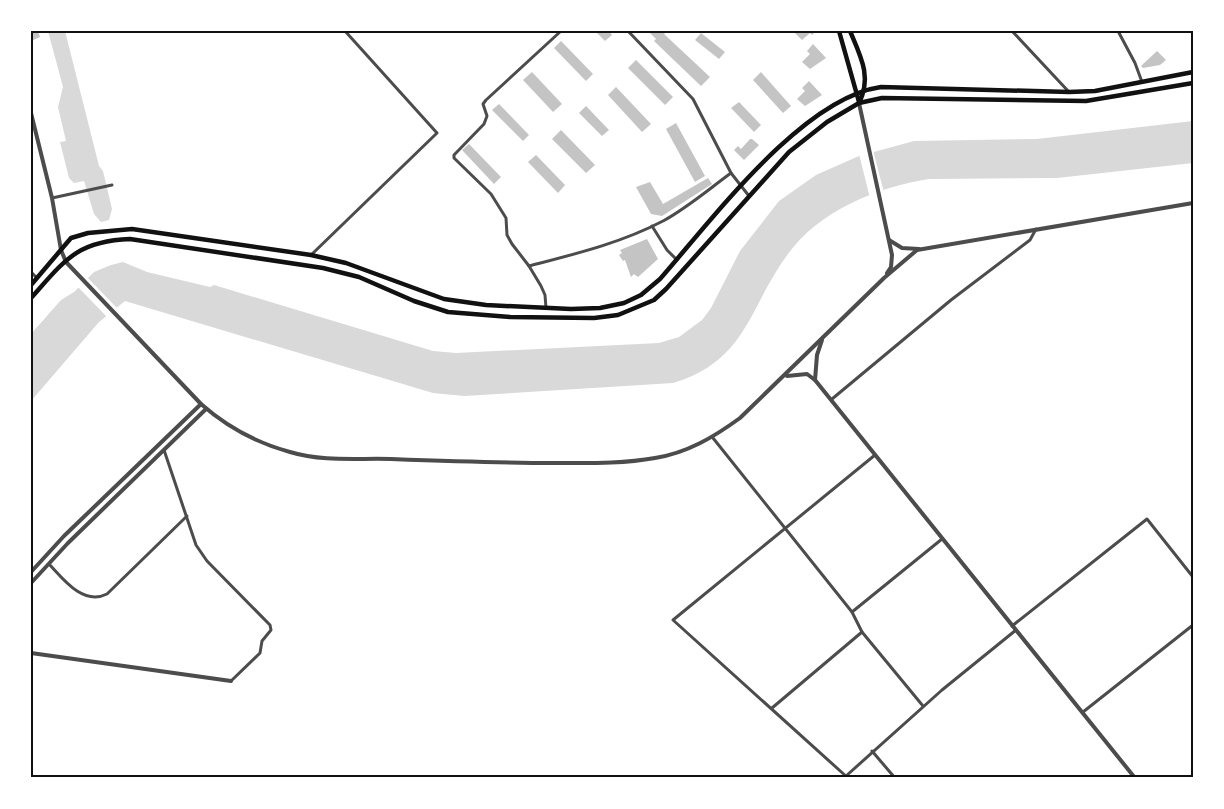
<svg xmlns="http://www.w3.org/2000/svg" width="1224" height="809" viewBox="0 0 1224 809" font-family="Helvetica,sans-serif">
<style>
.water{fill:#d9d9d9}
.pier{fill:#fff}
.building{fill:#c4c4c4}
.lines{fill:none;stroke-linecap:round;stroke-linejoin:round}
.minor{stroke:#4c4c4c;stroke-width:3}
.tertiary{stroke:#4c4c4c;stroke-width:4}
.secondary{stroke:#111;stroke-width:4.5}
.primary{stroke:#111;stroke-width:4.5}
.neatline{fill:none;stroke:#111;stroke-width:2}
</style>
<rect width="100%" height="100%" fill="#fff"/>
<g class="water">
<path d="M48,31H65L99,166L103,171L112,209L109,220L101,222L94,214L84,181L74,183L69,178L60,142L66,141L58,107L63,87Z"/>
<path d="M1193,121V163L1057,178L929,179C877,187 819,211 788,254C748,308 747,361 673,383L464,396L433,393L125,301L99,322L31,401V334L61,300L74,292L94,272L111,265L123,262L147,272L210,287L214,285L433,351L456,353L659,343L679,337L702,320L711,308L740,251L779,201L816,175L859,156L914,141L1037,139Z"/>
</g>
<g class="pier">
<path d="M873,150L884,193L870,198L859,154Z"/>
<path d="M86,276L118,309L107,317L77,286Z"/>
</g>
<g class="building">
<path d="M31,31H38L40,37L31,41Z"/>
<path d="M595,31H609L612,35L605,41Z"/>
<path d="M648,31H667L664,34L710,77L701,86L654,41L656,39Z"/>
<path d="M796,31H816L812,35L810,33L802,40L795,33Z"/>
<path d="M701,33L725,52L719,59L695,40Z"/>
<path d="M561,41L593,74L586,81L554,48Z"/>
<path d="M813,44L826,58L810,69L802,62L810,54L807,51Z"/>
<path d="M1157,51L1166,60L1160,65L1143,68L1141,66Z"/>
<path d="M636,60L673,97L665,105L628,68Z"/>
<path d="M532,72L562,104L553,112L523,80Z"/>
<path d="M761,72L791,106L783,113L753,80Z"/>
<path d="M809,81L822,95L805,106L797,99L805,91L802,88Z"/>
<path d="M616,87L651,124L642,132L608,95Z"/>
<path d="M739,102L761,125L754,132L731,108Z"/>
<path d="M499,104L529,135L523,141L492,110Z"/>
<path d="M586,106L609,130L602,136L579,113Z"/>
<path d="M676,123L705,176L695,182L666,129Z"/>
<path d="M561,130L595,165L586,173L552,139Z"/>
<path d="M750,139H752L759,145L744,160L734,150L738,146L741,149Z"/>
<path d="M469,144L501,177L494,184L462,150Z"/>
<path d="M536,155L565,185L558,193L528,162Z"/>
<path d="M708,178L712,184L662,216L651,214L636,187L650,182L663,204Z"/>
<path d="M647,239L658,259L638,277L634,274L631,277L625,260L623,261L619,255L622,253L620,250Z"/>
</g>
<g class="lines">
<g class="minor">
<path d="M628,31L693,99L731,173L749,196"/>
<path d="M1012,31L1069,92"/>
<path d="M1118,31L1135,63L1142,82"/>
<path d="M52,198L112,185"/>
<path d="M652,226L667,250L677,260"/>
<path d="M311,255L437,133L345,31"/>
<path d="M529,266C575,254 621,243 663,221C687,208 709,189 731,173"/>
<path d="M31,272L37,278"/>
<path d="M546,308L545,295L541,286L529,266L512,244L507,235L506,218L491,194L454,158V155L484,124L487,116L483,104L486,100L561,31"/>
<path d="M832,399L951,300L1030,240L1036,229"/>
<path d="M713,438L852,612L862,632L772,708"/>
<path d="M164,450L196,545L207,561L270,625L271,630L262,641L260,653L231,681"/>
<path d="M49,564C63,579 83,606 107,594L187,516"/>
<path d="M852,612L942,539"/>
<path d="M1012,626L1147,519L1193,577"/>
<path d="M862,632L923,706"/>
<path d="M1083,712L1193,625"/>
<path d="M872,751L895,778"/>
<path d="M846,776L942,690L1016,630"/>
<path d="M848,778L673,620L875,455"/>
</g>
<g class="tertiary">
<path d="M859,103L892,255L891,267L887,273"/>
<path d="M31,113L52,198L61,250L66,262L201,404C227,427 257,443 290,452C323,462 357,458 391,459C445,461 499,463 554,463C588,463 622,464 655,458C687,453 714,437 740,418L884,278L917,250L1193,203"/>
<path d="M889,240L902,248L919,249"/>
<path d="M787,376L807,374L815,380L1135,778"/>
<path d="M815,380L817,355L822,340"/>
<path d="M31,572L64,536L201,404"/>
<path d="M31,583L68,543L206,409"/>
<path d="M31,653L231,681"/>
</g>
<g class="secondary">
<path d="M31,285L71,238L88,233L132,229L311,255L346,263L444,299L486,305L571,309L600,308L624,303L641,295L660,279C711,221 802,98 881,87L1069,92L1095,91L1193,72"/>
<path d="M31,298C65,260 77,241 130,239L323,268L359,277L414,301L448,312L510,317L594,318L618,315L654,300L666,289L789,152L827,122L859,103L882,98L1086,101L1193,83"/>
</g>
<g class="primary">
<path d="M839,31L859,102"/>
<path d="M850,31C861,57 872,77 859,103"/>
</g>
</g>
<rect width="1224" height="809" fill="none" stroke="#ffffff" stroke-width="65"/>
<rect x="32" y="32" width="1160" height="744" class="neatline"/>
</svg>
